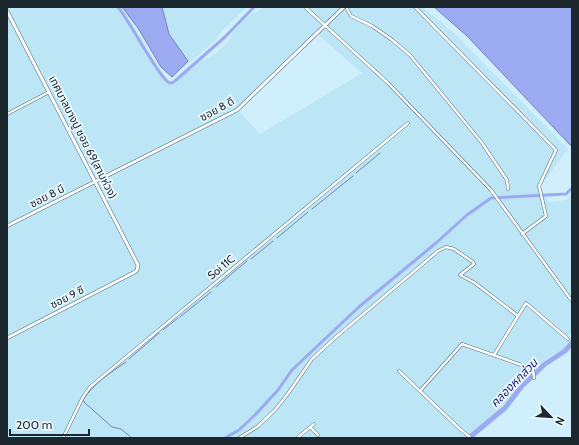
<svg xmlns="http://www.w3.org/2000/svg" width="579" height="445" viewBox="0 0 579 445" font-family="Cabin,'Noto Sans Thai',sans-serif">
<style>
.built{fill:#bce5f5;fill-rule:evenodd}
.water{fill:#9cabf1;stroke:#7684b6}
.lines{fill:none;stroke-linecap:round;stroke-linejoin:round}
.stream{stroke:#7684b6;stroke-width:1}
.canal{stroke:#9cabf1;stroke-width:3}
.river{stroke:#9cabf1;stroke-width:5}
.minor-casing{stroke:#4f6c77;stroke-width:3.5}
.tertiary-casing{stroke:#4f6c77;stroke-width:4}
.minor{stroke:#fff;stroke-width:2.5}
.tertiary{stroke:#fff;stroke-width:3}
.labels{text-anchor:middle;stroke-width:3.5;stroke-linejoin:round;paint-order:stroke}
.street-label{font-size:11px;fill:#1c282d;stroke:#ecf9fe}
.water-label{font-size:12px;font-style:italic;fill:#1c1b6a;stroke:#ecf9fe}
</style>
<rect width="100%" height="100%" fill="#cfeffc"/>
<g class="built">
<path d="M7,7H118L133,26L158,68L171,85L194,66L216,53L228,42L235,30L249,16L265,7H422L453,32L568,149L540,187L549,202L566,200L572,195V332L569,335L572,339L562,351L551,356L524,378L511,398L481,426L465,438H7ZM315,32L362,73L260,134L237,109Z"/>
<path d="M121,7H247L219,34L215,41L172,77L135,25Z"/>
</g>
<g class="water">
<path d="M122,7H162L169,34L188,61L172,77L161,67L138,28Z"/>
<path d="M434,7H572V147L467,36Z"/>
</g>
<g class="lines">
<g class="stream">
<path d="M356,173L380,153"/>
<path d="M312,209L353,176"/>
<path d="M277,238L308,212"/>
<path d="M251,259L273,241"/>
<path d="M216,287L247,261"/>
<path d="M180,317L211,292"/>
<path d="M163,330L178,318"/>
<path d="M129,359L159,333"/>
<path d="M126,362C110,373 94,383 83,400L84,402L112,427L121,429L132,438"/>
</g>
<g class="canal">
<path d="M118,7C128,18 161,82 170,83C172,83 175,81 176,80L225,37L254,7"/>
<path d="M225,438L239,430L255,415L278,390L292,370L360,306L436,243L467,215L491,198L566,194L572,188"/>
</g>
<path class="river" d="M470,437L505,408L522,386L545,364L565,351L572,343"/>
<g class="minor-casing">
<g id="minor">
<path d="M305,7L388,83L491,190L572,301"/>
<path d="M415,7L556,150L539,186L546,216L522,234"/>
<path d="M347,9L351,16L372,26L391,39L410,55L482,143L507,180L508,189"/>
<path d="M7,114L49,92"/>
<path d="M494,355L526,303L568,339"/>
<path d="M399,371L460,429L471,438"/>
<path d="M420,391L462,344L530,368L533,370L534,378"/>
<path d="M311,428L318,435"/>
<path d="M63,438L83,397L90,387L408,123"/>
<path d="M239,438L257,427L275,410L287,395L312,359L336,337L424,263L438,251L446,247L454,249L473,262L474,264L460,275L475,283L518,316"/>
<path d="M297,438L314,424"/>
</g>
</g>
<g class="tertiary-casing">
<g id="tertiary">
<path d="M7,11L138,265L137,270L135,272L7,338"/>
<path d="M7,226L237,110L344,7"/>
</g>
</g>
<use href="#minor" class="minor"/>
<use href="#tertiary" class="tertiary"/>
</g>
<g class="labels">
<g class="street-label">
<text transform="translate(217 109) rotate(-29)" y="4">ซอย 8 ดี</text>
<text transform="translate(83 137) rotate(63)" y="4">เทศบาลบางปู ซอย 69(สามห่วง)</text>
<text transform="translate(47 196) rotate(-27)" y="4">ซอย 8 บี</text>
<text transform="translate(221 267) rotate(-40)" y="4">Soi 11C</text>
<text transform="translate(67 297) rotate(-27)" y="4">ซอย 9 ซี</text>
</g>
<g class="water-label">
<text transform="translate(514 383) rotate(-46)" y="4">คลองหกส่วน</text>
</g>
</g>
<rect width="579" height="445" fill="none" stroke="#1c282d" stroke-width="16"/>
<g transform="translate(551 417) rotate(115)" stroke="#ecf9fe" stroke-width="3" paint-order="stroke">
<path d="M0-3L7 15L0 10L-7 15Z" fill="#1c282d"/>
<text y="-6" font-size="11" font-weight="bold" text-anchor="middle" fill="#1c282d">N</text>
</g>
<path d="M10 429v6h79v-6" fill="none" stroke="#1c282d" stroke-width="2"/>
<text x="16" y="429" font-size="12" fill="#1c282d" stroke="#ecf9fe" stroke-width="3" paint-order="stroke">200 m</text>
</svg>
